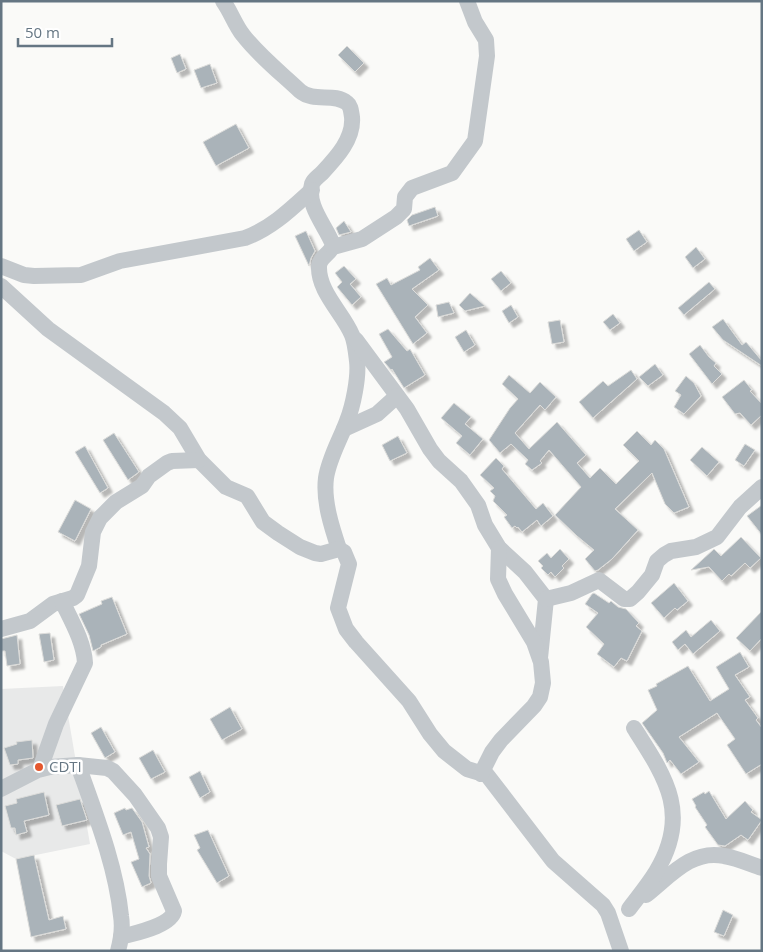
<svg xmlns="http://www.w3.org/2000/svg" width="763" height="952" viewBox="0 0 763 952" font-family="'Open Sans',sans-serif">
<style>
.built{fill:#e8e9e9}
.building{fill:#aab3b9;stroke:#dcdcda;filter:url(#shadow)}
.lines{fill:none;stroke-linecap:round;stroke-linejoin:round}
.minor{stroke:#c3c8cc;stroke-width:16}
.poi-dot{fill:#e4572e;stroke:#fff;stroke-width:2}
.labels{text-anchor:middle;stroke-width:5;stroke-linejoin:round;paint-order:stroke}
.poi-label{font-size:15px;fill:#657683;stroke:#fff;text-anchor:start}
</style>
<defs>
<filter id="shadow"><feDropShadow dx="4.5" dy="4.5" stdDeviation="1" flood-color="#0004"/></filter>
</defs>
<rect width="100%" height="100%" fill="#fafaf8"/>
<path class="built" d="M63,686L90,844L16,859L1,851V689Z"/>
<g class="building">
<path d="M347,46L364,63L355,72L338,55Z"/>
<path d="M180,54L186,69L177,73L171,58Z"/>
<path d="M210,64L217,83L201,88L194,70Z"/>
<path d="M236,124L249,148L216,166L203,142Z"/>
<path d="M435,207L438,216L409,226L407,220L412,215Z"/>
<path d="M344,221L351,232L339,235L336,228Z"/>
<path d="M639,230L647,242L634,251L626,239Z"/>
<path d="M306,231L315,251L311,258L309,266L295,236Z"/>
<path d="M696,247L705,259L693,268L685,257Z"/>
<path d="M430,258L439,270L412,289L428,305L415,317L427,333L413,344L376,284L387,278L391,285L420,270L418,267Z"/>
<path d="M344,266L356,279L350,284L361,297L352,305L337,287L342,282L335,273Z"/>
<path d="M501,271L511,283L501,291L491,279Z"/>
<path d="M709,282L715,289L684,315L678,308Z"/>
<path d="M470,293L485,306L465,311L459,305Z"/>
<path d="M449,302L454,313L438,317L436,305Z"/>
<path d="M511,305L518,317L509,323L502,311Z"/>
<path d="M613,314L620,323L610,330L603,322Z"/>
<path d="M723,319L742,345L746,342L762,361V366L723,340L712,327Z"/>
<path d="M560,320L564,342L552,344L548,322Z"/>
<path d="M388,329L407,351L410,349L425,375L404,388L392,369L391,370L384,362L392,357L379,334Z"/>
<path d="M466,330L475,345L464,352L455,337Z"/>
<path d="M700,345L709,357L716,363L714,366L722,374L712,384L689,354Z"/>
<path d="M655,364L663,375L648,386L639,377Z"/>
<path d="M631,370L637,379L593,418L579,402L603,381L608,386Z"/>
<path d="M509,375L530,393L540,382L556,397L545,410L540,405L515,433L529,449L557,422L586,455L577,463L590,478L600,468L616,484L639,461L623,445L637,431L651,445L655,440L664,449L689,507L674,513L665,504L652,473L615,509L638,530L612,559L598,570L595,571L585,559L594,550L577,536L555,515L581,487L549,450L540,461L542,463L532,470L525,464L528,460L511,444L500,453L489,440L510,408L518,399L502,384Z"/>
<path d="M686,376L694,383L701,396L684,414L674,407L681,395L675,391Z"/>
<path d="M744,380L752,390L750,391L762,404V415L751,425L740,413L735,414L722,397Z"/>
<path d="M454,403L471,417L465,424L483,439L470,455L456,443L462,436L441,418Z"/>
<path d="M114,433L139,472L128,480L103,440Z"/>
<path d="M398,436L407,453L390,461L382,445Z"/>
<path d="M745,444L755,450L744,466L735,460Z"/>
<path d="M85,446L108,488L100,493L75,452Z"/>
<path d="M702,447L719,462L707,476L690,460Z"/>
<path d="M496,458L504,466L502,469L536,509L543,503L553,516L541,526L537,520L522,532L518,527L517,528L515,526L512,528L504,517L507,515L493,501L495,496L490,491L494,488L480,475Z"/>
<path d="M75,500L91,509L75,541L58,532Z"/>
<path d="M762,505V535L747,516Z"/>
<path d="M741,537L761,558L750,568L745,563L731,576L729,574L722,581L709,567L691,570L714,549L721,556Z"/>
<path d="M560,549L569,559L562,566L564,568L555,577L551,572L548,575L541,568L543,566L538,561L547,553L551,558Z"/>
<path d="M674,583L688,601L677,610L675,608L664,618L651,603Z"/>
<path d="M594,593L609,603L611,601L618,607L626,609L639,623L636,626L642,631L627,661L621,658L614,667L597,654L604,644L586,627L598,613L585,604L592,594Z"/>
<path d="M112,597L127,634L101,645V647L93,651L89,635L79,614L102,604L101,601Z"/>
<path d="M762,611V638L750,651L736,638Z"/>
<path d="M711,620L720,631L693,654L685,644L678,650L672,642L686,630L691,637Z"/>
<path d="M50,633L54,660L44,662L39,634Z"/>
<path d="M17,635L20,664L7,666L5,651H1V639Z"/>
<path d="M740,652L749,667L735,675L750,697L745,700L758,718L756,720L762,728V764L746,774L727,745L735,739L717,713L679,737L699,762L681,774L670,760L667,763L663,753L642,723L657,710L648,690L657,686L656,684L688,666L710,701L729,689L716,667Z"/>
<path d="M230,707L242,729L222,740L210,719Z"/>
<path d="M101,727L115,752L105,758L91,733Z"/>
<path d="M32,740L33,758L18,760V764L10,765L4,748L17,744L16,742Z"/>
<path d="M153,750L165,772L151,779L139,758Z"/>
<path d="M200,771L210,792L200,798L189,777Z"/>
<path d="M709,791L726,819L745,801L753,810L751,812L762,820L748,840L741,835L725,846L718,845L705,827L707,825L695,807L696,806L692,799L704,792L705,794Z"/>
<path d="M44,792L49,815L24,821L27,832L16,835L15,828H11L5,806L17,803L16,799Z"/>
<path d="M80,799L87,820L62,826L56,805Z"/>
<path d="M125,808L126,810L132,808L142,822L149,847L146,848L150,854L149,876L151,883L142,887L131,862L139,859L131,832L123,835L114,813Z"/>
<path d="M208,830L229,876L217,883L197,850L200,848L194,835Z"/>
<path d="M34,855L49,920L63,916L66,929L31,937L16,859Z"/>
<path d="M723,910L733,915L724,936L714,932Z"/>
</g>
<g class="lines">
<g class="minor">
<path d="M223,1C231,12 235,25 243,35C259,56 281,73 300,91C314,103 334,92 347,103C351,106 351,111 352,117C354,139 336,158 322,173C318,177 314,179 312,184C306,206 326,226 333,245C331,254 320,256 319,266C318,292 343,313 352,335C355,342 356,353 357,361C359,377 353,406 347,421C340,440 329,458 326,478C323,501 332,528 339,549"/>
<path d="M333,247L362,239L396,217L404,209L405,197L412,188L452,173L475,141L487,56L486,40L475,22L467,1"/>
<path d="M1,266L24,275L34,276L81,275L120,261L245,238C272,228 291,209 312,190"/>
<path d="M1,286L48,329L164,413L180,428L199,460L226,487L247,496L263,522L278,533L300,547L315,553L321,554L339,549L344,552L349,564L338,608L346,629L356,642L409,701L430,734L444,751L467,769L487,775L553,861L603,905L608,913L621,951"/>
<path d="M356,340L407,409L430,449L439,461L461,481L478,505L485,525L499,548L525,572L546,599L540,658"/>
<path d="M344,429L377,414L397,396"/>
<path d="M546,599L571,593L599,580L624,599H630L638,592L652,575L657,561L664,555L671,551L696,547L717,537L740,507L762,487"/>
<path d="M1,629L30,621L53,604L73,598L77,595L89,566L93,532L100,518L116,502L142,486L149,476L167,463L172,461L199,460"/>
<path d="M78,765C95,813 116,866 121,916C123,928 121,940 118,951"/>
<path d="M40,769L56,724L85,663C84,642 71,620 62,601"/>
<path d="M481,774L492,752L501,740L534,706L540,697L543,683L541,662L534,642L505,594L498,579L499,548"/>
<path d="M1,789L38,770L50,767L78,765L107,768L113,771L135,795L158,828L161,837L159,864V876L174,911C171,926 135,933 121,937"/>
<path d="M646,895C670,876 692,849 724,856C737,858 750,864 762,868"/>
<path d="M629,909C638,897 648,885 656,872C691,814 666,778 634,728"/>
</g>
</g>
<circle class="poi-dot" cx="39" cy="767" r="5"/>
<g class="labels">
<g class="poi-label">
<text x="49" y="772">CDTI</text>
</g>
</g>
<rect width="763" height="952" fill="none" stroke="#657683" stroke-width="5"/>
<path d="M18 38v8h94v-8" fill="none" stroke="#657683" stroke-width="2.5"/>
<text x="25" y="38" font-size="15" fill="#657683" stroke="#ffffff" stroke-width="4" paint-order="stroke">50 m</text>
</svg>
